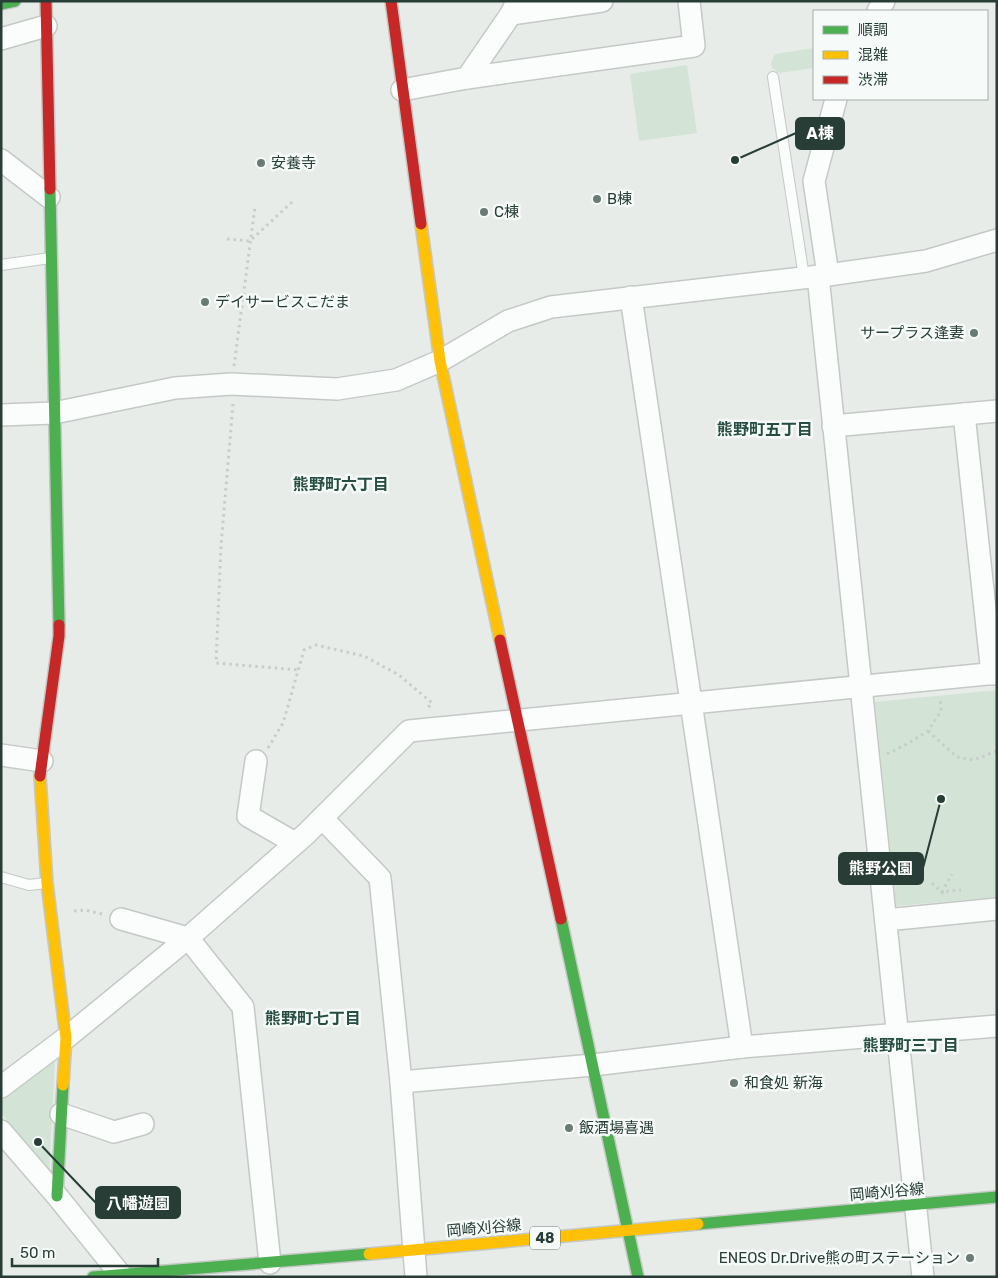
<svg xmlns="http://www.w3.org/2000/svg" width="998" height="1278" viewBox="0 0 998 1278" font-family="Rubik,'Noto Sans JP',sans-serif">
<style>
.green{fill:#d3e3d6}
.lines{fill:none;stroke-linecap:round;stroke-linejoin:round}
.lane-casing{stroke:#c4c9c6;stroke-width:12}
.street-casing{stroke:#c4c9c6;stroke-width:24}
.fast-casing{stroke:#c4c9c6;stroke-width:14}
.slow-casing{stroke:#c4c9c6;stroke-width:14}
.jam-casing{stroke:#c4c9c6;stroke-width:14}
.path{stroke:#c7cdcb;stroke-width:3;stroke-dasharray:2.5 4;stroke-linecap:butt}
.lane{stroke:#fbfcfc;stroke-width:10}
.street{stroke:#fbfcfc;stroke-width:21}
.fast{stroke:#4caf50;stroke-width:11}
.slow{stroke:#ffc107;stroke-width:11}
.jam{stroke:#c62828;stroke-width:11}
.poi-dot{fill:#6a7a75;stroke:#f6faf8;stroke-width:2}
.labels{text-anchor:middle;stroke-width:5;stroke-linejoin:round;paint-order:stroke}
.shield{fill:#f6faf8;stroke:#657670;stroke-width:1}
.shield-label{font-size:14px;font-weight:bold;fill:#273d36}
.poi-label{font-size:15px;fill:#273d36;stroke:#f6faf8;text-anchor:start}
.street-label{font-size:15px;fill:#273d36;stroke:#f6faf8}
.neighbourhood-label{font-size:16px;font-weight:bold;fill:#254d41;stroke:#f6faf8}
.leader{fill:none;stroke:#273d36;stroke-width:2}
.callout-dot{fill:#273d36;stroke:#f6faf8;stroke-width:2}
.callout{fill:#273d36;stroke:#273d36;stroke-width:2}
.callout-label{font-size:16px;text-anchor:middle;font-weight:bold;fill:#fff}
</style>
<rect width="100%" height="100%" fill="#e7ece9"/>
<g class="green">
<path d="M814,48V68L779,73L772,68L771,63L775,54Z"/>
<path d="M687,65L697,133L639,141L630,74Z"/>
<path d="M997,690V897L896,906L875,702Z"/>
<path d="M55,1060L49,1171L1,1113V1101Z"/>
</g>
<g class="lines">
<g class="lane-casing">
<g id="lane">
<path d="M773,77L804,277"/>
<path d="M1,265L50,258"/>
<path d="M1,877L29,885L46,883"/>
</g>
</g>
<g class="street-casing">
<g id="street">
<path d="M878,11L884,1"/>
<path d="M511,14L602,1"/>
<path d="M1,39L46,26"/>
<path d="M467,78L694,46L689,1"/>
<path d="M402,90L467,78L511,14L517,1"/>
<path d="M1,160L49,197"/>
<path d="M828,275L814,181L836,99"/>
<path d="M818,276L923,1277"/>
<path d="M631,297L742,1047"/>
<path d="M964,414L992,674"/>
<path d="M1,415L54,413L175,388L231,384L337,389L396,380L440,361L508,321L551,307L828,275L926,261L997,240"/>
<path d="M833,426L997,411"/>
<path d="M1,755L42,761"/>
<path d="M256,761L248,816L295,843"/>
<path d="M322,818L380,878L401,1082L416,1277"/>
<path d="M121,919L188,938L243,1007L270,1263"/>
<path d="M886,920L997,909"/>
<path d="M401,1082L593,1065L742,1047L997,1026"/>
<path d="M1,1087L66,1038L188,938L306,834L409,731L997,673"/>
<path d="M61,1114L114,1132L143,1124"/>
<path d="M1,1131L57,1196L120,1274"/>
</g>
</g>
<g class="fast-casing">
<g id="fast">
<path d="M1,4L15,1"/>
<path d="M50,189L59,625"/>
<path d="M561,919L638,1277"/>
<path d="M57,1196L63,1085"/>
<path d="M698,1224L997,1197"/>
<path d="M93,1277L369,1254"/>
</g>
</g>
<g class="slow-casing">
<g id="slow">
<path d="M421,224L440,361L500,640"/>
<path d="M40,776L47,883L66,1038L63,1085"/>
<path d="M369,1254L698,1224"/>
</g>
</g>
<g class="jam-casing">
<g id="jam">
<path d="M46,1L50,189"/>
<path d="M391,1L421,224"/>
<path d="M500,640L561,919"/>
<path d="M40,776L59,636V625"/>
</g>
</g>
<g class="path">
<path d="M227,239L250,241L292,202"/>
<path d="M234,366L255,207"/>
<path d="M233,404L221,546L216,663L299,670"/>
<path d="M928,731L957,757L974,760L997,751"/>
<path d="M268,748L283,723L304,650L316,645L364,656L399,675L432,703L426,710"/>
<path d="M887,754L907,744L928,731L941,711L940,698"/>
<path d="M932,883L942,892L952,874"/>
<path d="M943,894L942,892L961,890"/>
<path d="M74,911L85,910L102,914"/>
</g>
<use href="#lane" class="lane"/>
<use href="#street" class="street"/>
<use href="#fast" class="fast"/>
<use href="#slow" class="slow"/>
<use href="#jam" class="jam"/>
</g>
<g class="poi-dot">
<circle cx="261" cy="163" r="5"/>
<circle cx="597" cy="199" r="5"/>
<circle cx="484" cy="212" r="5"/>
<circle cx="205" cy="302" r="5"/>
<circle cx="974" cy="333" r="5"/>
<circle cx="734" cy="1083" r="5"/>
<circle cx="569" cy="1128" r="5"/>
<circle cx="970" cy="1258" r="5"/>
</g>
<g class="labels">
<rect class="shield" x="530" y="1226.5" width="30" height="23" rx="4"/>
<g class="shield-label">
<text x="545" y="1243">48</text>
</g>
<g class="poi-label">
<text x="271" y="168">安養寺</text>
<text x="607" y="204">B棟</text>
<text x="494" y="217">C棟</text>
<text x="215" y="307">デイサービスこだま</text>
<text x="964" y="338" text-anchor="end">サープラス逢妻</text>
<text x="744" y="1088">和食処 新海</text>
<text x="579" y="1133">飯酒場喜遇</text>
<text x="960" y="1263" text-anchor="end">ENEOS Dr.Drive熊の町ステーション</text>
</g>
<g class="street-label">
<text transform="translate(887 1192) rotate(-5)" y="5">岡崎刈谷線</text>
<text transform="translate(484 1228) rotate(-5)" y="5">岡崎刈谷線</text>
</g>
<g class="neighbourhood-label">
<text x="765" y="435">熊野町五丁目</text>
<text x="341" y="490">熊野町六丁目</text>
<text x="313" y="1024">熊野町七丁目</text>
<text x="911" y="1051">熊野町三丁目</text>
</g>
</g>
<path class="leader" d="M735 160L796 133M941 799L923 868M38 1142L96 1203"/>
<g class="callout-dot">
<circle cx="735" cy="160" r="5"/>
<circle cx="941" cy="799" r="5"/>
<circle cx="38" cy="1142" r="5"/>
</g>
<g class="callout">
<rect x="796" y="118" width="48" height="31" rx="5"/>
<rect x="839" y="853" width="84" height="31" rx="5"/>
<rect x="96" y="1187" width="84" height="31" rx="5"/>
</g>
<g class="callout-label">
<text x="820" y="139">A棟</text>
<text x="881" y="874">熊野公園</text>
<text x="138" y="1209">八幡遊園</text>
</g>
<rect width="998" height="1278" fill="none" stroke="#273d36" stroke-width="5"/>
<rect x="813" y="10" width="175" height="90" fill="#f6faf8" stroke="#a3aeaa"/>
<rect x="823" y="26" width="25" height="8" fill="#4caf50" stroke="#a3aeaa"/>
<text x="858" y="35" font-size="15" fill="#273d36">順調</text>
<rect x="823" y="51" width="25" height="8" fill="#ffc107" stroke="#a3aeaa"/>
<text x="858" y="60" font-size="15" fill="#273d36">混雑</text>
<rect x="823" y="76" width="25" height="8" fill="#c62828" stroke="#a3aeaa"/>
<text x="858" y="85" font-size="15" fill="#273d36">渋滞</text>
<path d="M12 1258v8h146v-8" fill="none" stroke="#273d36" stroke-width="2.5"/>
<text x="20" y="1258" font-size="15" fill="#273d36" stroke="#f6faf8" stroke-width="4" paint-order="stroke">50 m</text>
</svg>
